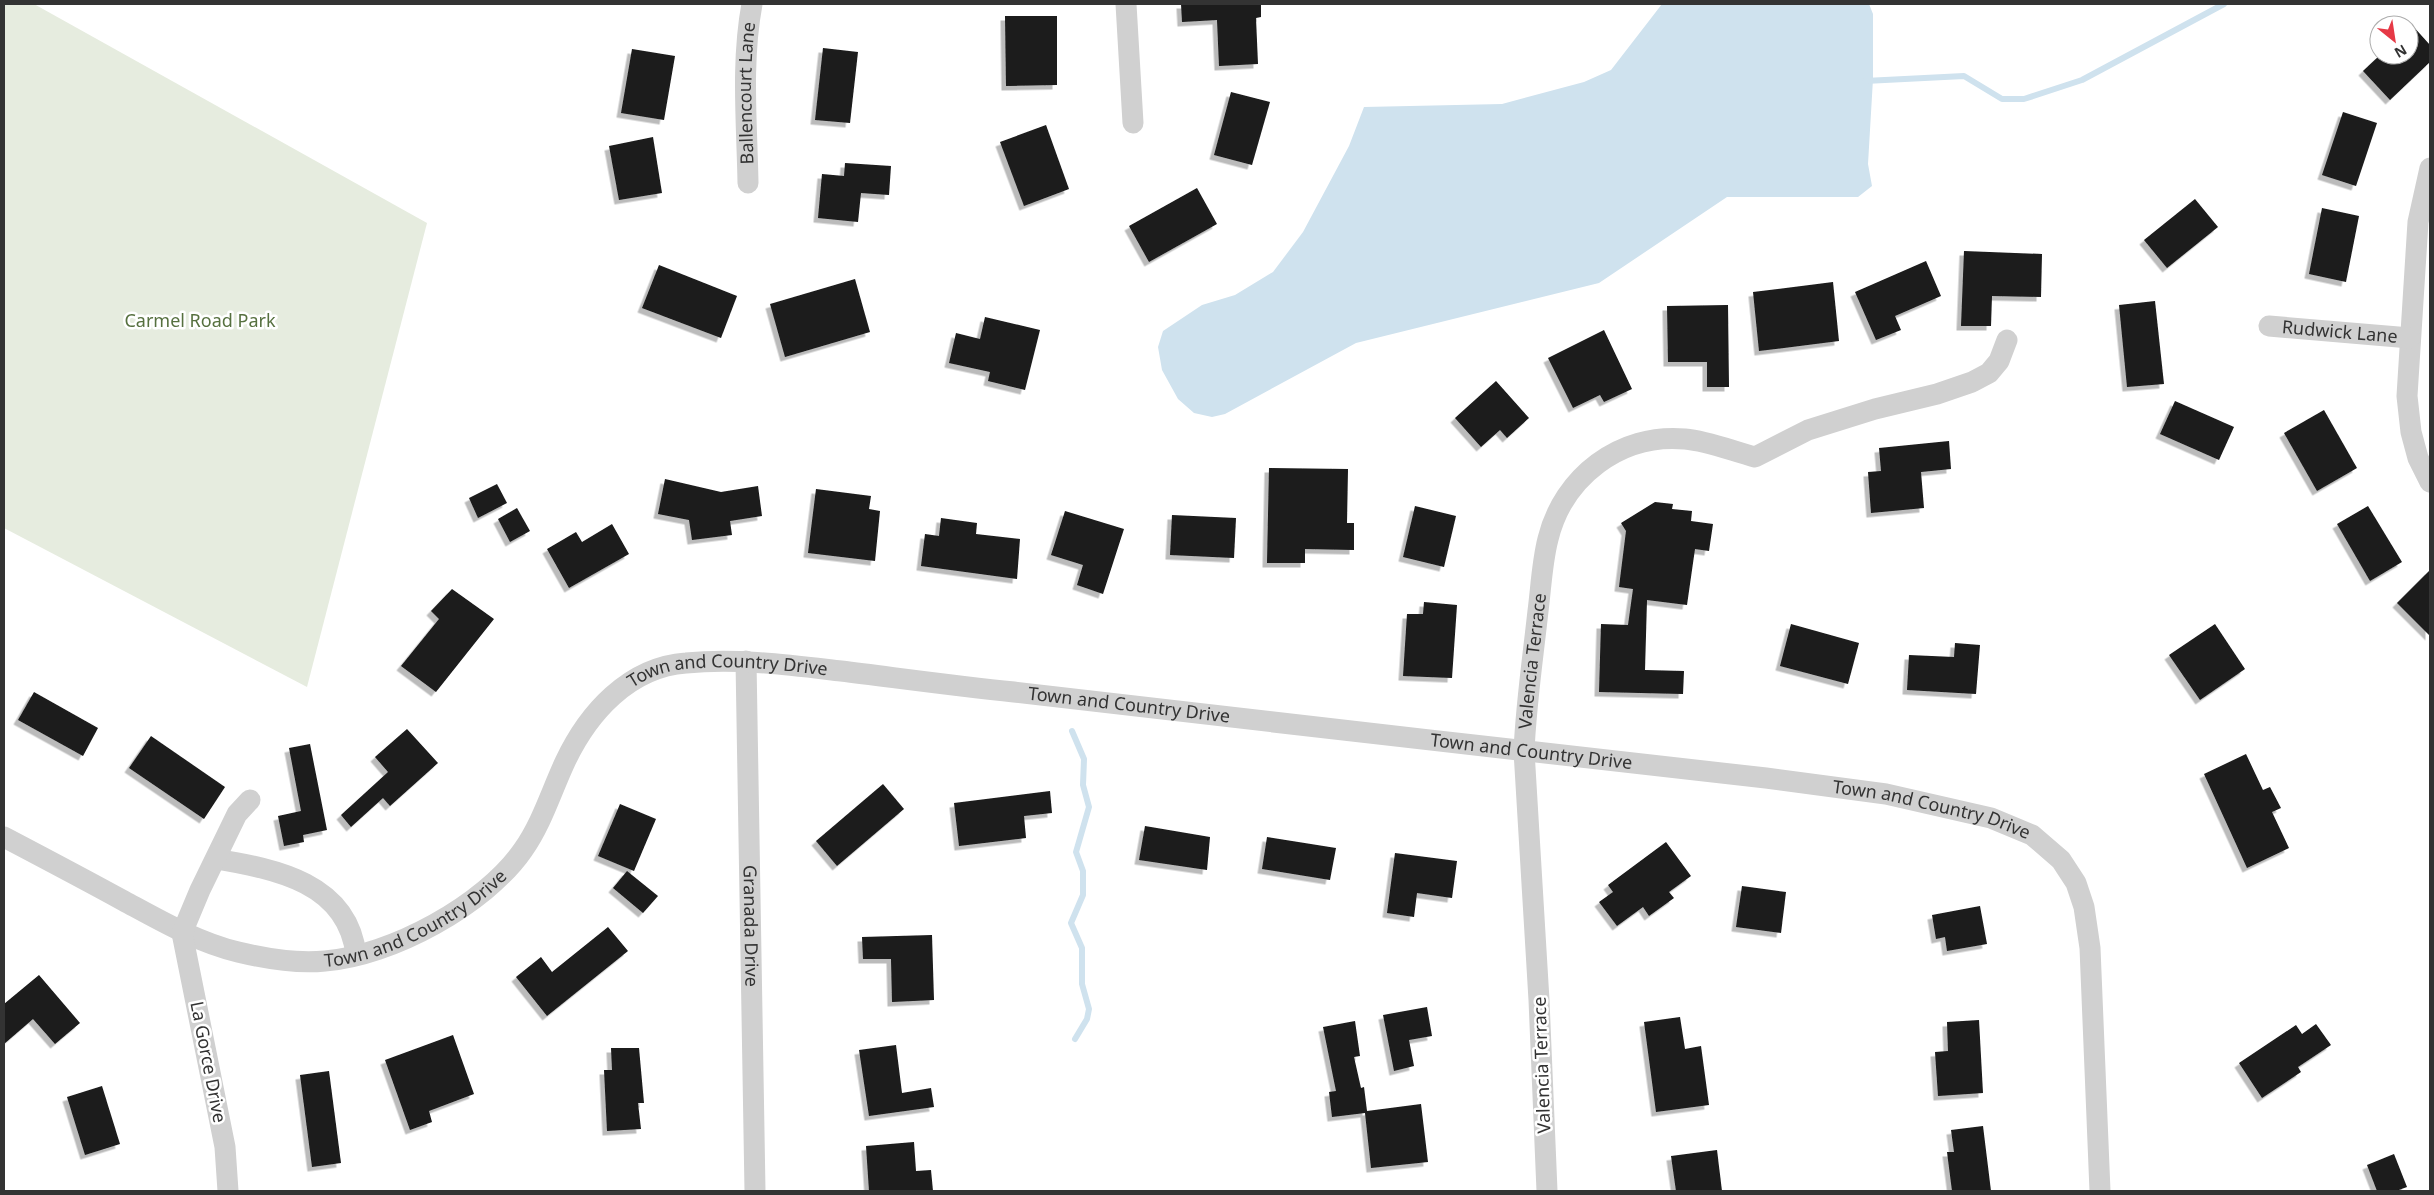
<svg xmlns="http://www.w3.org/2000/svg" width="2434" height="1195" viewBox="0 0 2434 1195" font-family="'Noto Sans',sans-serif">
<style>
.green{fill:#e6ecdf}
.water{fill:#cfe2ee}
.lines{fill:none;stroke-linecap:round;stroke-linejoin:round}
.stream{stroke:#cfe2ee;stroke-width:6}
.building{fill:#1a1a1a;filter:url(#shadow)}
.minor{stroke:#d0d0d0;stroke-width:21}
.labels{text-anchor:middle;stroke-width:5;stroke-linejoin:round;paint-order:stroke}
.street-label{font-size:18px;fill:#333;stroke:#fff}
.park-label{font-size:18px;fill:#56703f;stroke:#fff}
</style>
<defs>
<filter id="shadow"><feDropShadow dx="-4.5" dy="4.5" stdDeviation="0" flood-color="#0004"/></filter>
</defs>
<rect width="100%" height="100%" fill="#fff"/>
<path class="green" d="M4,4H34L427,223L307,687L4,528Z"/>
<path class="water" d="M1662,4H1869L1873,14V79L1868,164L1872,186L1858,197H1727L1599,283L1356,343L1225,414L1212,417L1194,413L1178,399L1162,370L1158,347L1163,331L1202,305L1235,295L1273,272L1303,232L1349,146L1364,107L1502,104L1584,82L1611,70Z"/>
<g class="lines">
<g class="stream">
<path d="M1865,81L1964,76L2002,99H2024L2082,80L2224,4"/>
<path d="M1072,731L1084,759L1083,785L1089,807L1076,852L1083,871V895L1071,923L1082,948V984L1089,1009L1087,1019L1075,1039"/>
</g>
</g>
<g class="building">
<path d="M1181,4H1261V17L1256,18L1258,64L1219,66L1217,20L1182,22Z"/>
<path d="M1005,16H1057V85L1006,86Z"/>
<path d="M2412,25L2430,45V62L2390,100L2363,71L2380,55H2409V28Z"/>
<path d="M823,48L858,52L850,123L815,120Z"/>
<path d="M632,49L675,56L664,120L621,113Z"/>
<path d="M1231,92L1270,102L1252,165L1214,155Z"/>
<path d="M2343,112L2377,123L2356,186L2322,175Z"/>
<path d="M1046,125L1069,189L1024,206L1000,142Z"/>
<path d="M653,137L662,193L619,200L609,146Z"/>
<path d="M845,163L891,166L889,195L861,193L858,222L818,218L822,174L844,176Z"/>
<path d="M1197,188L1217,224L1149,262L1129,226Z"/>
<path d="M2195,199L2218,227L2167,268L2144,240Z"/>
<path d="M2322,208L2359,216L2346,282L2309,274Z"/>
<path d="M1964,251L2042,254L2041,297L1992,296L1991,326H1961Z"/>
<path d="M1926,261L1941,296L1895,316L1901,330L1876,340L1855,292Z"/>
<path d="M659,265L737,296L721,338L642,308Z"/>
<path d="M855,279L870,332L785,357L770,304Z"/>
<path d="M1833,282L1839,341L1759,351L1753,292Z"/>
<path d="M2155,301L2164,384L2127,387L2119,305Z"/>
<path d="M1728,305L1729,387H1707V362H1668L1667,306Z"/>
<path d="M985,317L1040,330L1025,390L988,381L990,372L949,363L956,333L980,339Z"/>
<path d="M1604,330L1632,389L1604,402L1600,395L1573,408L1548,358Z"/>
<path d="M1496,381L1529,418L1507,438L1500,430L1481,447L1455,418Z"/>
<path d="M2175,401L2234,427L2219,460L2160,434Z"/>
<path d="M2324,410L2357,468L2317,491L2284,433Z"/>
<path d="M1949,441L1951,469L1921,472L1924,508L1871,513L1868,472L1881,471L1879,448Z"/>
<path d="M1269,468L1348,469L1347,523H1354V550L1305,549V563H1267Z"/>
<path d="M665,479L721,492L758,486L762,516L730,521L732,535L692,540L689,520L658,514Z"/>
<path d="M497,484L507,503L478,518L469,498Z"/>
<path d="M816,489L871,496L869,509L880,511L875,561L808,553Z"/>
<path d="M1655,502L1673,504L1672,509L1692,511L1691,521L1713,524L1709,551L1695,549L1687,605L1647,600L1645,670L1684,671L1683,694L1599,692L1601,624L1628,625L1633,589L1619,587L1626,531L1621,523Z"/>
<path d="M1415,506L1456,516L1444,567L1403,557Z"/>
<path d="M2368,506L2402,562L2370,581L2337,524Z"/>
<path d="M517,508L530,531L510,542L498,519Z"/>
<path d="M1065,511L1124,529L1103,594L1077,585L1083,565L1051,555Z"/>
<path d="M1172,515L1236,518L1234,558L1170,555Z"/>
<path d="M941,518L977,523L976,534L1020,539L1017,579L921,566L925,534L939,536Z"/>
<path d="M612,524L629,554L569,588L547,549L576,532L582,542Z"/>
<path d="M2430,570V636L2397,603Z"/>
<path d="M452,589L494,619L436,692L401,666L439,619L431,611Z"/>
<path d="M1424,602L1457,605L1452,678L1403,676L1407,614H1423Z"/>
<path d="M1791,624L1859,643L1848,684L1780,666Z"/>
<path d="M2215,624L2245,669L2200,700L2169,655Z"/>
<path d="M1955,643L1980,645L1976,694L1907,690L1909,655L1954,657Z"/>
<path d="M34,692L98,728L83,756L18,720Z"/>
<path d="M407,729L438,763L390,806L383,798L351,827L341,815L388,772L375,757Z"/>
<path d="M151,736L225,787L204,819L129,768Z"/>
<path d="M310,744L327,830L303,835L304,842L284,846L278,816L301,811L289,748Z"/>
<path d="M2246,754L2263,790L2270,787L2281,808L2272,812L2289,848L2247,868L2204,774Z"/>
<path d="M883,784L904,809L837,866L816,841Z"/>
<path d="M1050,791L1052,813L1024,816L1026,838L959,846L954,803Z"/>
<path d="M620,804L656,819L634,871L598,856Z"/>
<path d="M1145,826L1210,837L1207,870L1139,860Z"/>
<path d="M1267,837L1336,848L1330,880L1262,869Z"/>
<path d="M1666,842L1691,876L1669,892L1674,898L1649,916L1643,907L1617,926L1599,902L1613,892L1608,885Z"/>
<path d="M1395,853L1457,861L1452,898L1417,893L1414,917L1387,913Z"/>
<path d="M627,871L658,896L643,913L613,888Z"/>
<path d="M1742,886L1786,892L1781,933L1736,927Z"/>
<path d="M1980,906L1987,944L1947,951L1945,937L1936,939L1932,915Z"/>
<path d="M608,927L628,951L547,1016L516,977L541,957L552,972Z"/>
<path d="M932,935L934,1000L892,1002L891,959H863L862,937Z"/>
<path d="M39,975L80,1023L55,1044L33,1019L4,1044V1004Z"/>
<path d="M1427,1007L1432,1036L1409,1040L1414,1066L1394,1071L1383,1015Z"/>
<path d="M1680,1017L1685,1049L1701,1046L1709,1105L1656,1112L1644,1022Z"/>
<path d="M1979,1020L1983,1093L1938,1096L1935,1052L1948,1051L1947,1022Z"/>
<path d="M1355,1021L1360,1056L1354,1057L1361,1088L1364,1087L1367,1111L1421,1104L1428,1162L1371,1168L1365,1113L1332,1117L1329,1092L1336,1091L1323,1027Z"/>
<path d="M2316,1024L2331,1045L2298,1067L2301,1072L2262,1098L2239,1063L2296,1025L2302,1034Z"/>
<path d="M453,1035L474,1094L429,1111L432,1122L410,1130L385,1060Z"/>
<path d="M896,1045L902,1093L931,1088L934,1107L869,1116L859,1050Z"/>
<path d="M611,1048H639L644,1103H638L641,1129L607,1131L604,1070H612Z"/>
<path d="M329,1071L341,1163L312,1167L300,1075Z"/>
<path d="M102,1086L120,1144L85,1155L67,1097Z"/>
<path d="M1983,1126L1991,1191H1952L1947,1152H1954L1951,1130Z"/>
<path d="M914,1142L916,1171L931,1170L933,1191H869L866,1146Z"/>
<path d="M1717,1150L1722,1191H1676L1671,1156Z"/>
<path d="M2394,1154L2407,1187L2396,1191H2377L2367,1165Z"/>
</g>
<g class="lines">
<g class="minor">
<path d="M1126,4L1133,123"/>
<path d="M2430,168L2418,222L2407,396L2411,432L2418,458L2430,482"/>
<path id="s1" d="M748,183C747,124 741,63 752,4"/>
<path id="s2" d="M2269,326L2410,338"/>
<path id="s3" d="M746,661L755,1191"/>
<path id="s4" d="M4,837C44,858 84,879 124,901C161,921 197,942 238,952C267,959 296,964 325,961C391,956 485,905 523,850C542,823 551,792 565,762C588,713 629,667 686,663C738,658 789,665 841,671C898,678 956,686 1014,692C1265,720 1515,751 1766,778L1886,794L1991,818L2032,835L2061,860L2076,883L2084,907L2090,948L2100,1191"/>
<path d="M216,859C276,869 348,883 356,955"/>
<path d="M228,1191L225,1147L182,933L200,890L237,814L250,800"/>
<path id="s5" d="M1547,1191L1539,1000L1524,751C1526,704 1533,657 1538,611C1541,588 1542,562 1548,539C1563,477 1620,433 1685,439C1708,441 1732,451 1755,457L1808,430L1875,409L1937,394L1972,382L1989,373L1999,361L2007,340"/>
</g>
</g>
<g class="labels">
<g class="street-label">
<text dy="6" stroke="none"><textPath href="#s1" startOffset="90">Ballencourt Lane</textPath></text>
<text dy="6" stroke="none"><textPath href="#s2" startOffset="71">Rudwick Lane</textPath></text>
<text dy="6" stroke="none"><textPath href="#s5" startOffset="531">Valencia Terrace</textPath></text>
<text dy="6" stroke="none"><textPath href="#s4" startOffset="884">Town and Country Drive</textPath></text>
<text dy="6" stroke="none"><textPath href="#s4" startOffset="1289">Town and Country Drive</textPath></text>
<text dy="6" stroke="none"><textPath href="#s4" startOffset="1694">Town and Country Drive</textPath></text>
<text dy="6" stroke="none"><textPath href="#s4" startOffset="2099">Town and Country Drive</textPath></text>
<text dy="6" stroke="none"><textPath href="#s4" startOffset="450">Town and Country Drive</textPath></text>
<text dy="6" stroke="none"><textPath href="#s3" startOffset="265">Granada Drive</textPath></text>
<text transform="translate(208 1062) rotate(79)" y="6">La Gorce Drive</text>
<text transform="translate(1542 1065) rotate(-92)" y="6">Valencia Terrace</text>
</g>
<g class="park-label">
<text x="200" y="327">Carmel Road Park</text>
</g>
</g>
<rect width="2434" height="1195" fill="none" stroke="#333333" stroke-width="10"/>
<g transform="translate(2394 40) rotate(150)"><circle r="24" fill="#ffffff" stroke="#adadad"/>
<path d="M0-4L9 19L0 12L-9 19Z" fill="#e63946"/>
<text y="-8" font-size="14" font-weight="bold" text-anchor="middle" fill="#333333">N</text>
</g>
</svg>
